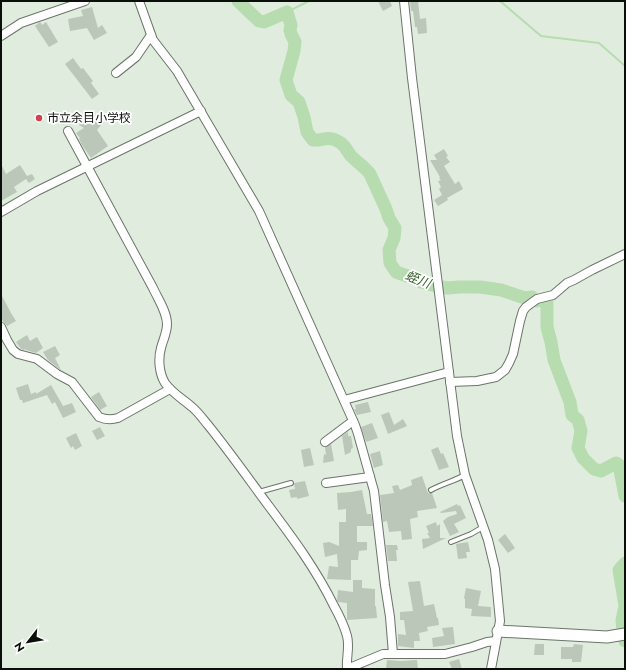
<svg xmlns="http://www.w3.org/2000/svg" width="626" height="670" viewBox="0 0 626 670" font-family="Jost,'Noto Sans JP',sans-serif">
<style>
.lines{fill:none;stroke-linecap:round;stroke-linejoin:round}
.stream{stroke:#b7dcb0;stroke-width:2}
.river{stroke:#b7dcb0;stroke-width:13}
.building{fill:#bbc7b9}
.lane-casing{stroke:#6a7568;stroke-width:6}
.street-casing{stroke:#6a7568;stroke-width:10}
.secondary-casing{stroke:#6a7568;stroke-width:13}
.lane{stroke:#fff;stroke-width:4}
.street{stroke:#fff;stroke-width:8}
.secondary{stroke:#fff;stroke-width:11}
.poi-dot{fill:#d2424f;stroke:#fff;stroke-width:1.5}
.labels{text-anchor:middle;stroke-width:3.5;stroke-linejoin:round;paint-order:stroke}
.poi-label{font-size:12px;fill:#0b0f0a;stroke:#fff;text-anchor:start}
.water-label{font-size:13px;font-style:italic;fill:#2f5e26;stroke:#fff}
</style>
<rect width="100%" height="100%" fill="#e0edde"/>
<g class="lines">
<g class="stream">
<path d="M500,1L541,36L599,43L625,66"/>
<path d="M287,12L309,1"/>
</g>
<g class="river">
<path d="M238,1L259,21L264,22L287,12L291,25L290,30L291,34L295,42L294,51L286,80L291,95L299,102L304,117L307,132L313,140C320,141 326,137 332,139C335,139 339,142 341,143C345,146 348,152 351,156C357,162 365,167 370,174L386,209L389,218L395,228L394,238L389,250L390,263L396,272L416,279L421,282L436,286L448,288L459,287H480L501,290L525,298L532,297L537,301L545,299L547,300V327L551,342L554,360L570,402L572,415L578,420L581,431L578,448L583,458L594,469L601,471L616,463L619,465L625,496"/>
<path d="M625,563L619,570L625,606L622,620L623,630L625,641"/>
</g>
</g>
<g class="building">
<path d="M378,1H390L392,6L383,11Z"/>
<path d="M410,1H418L420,19L426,18L427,33L418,34L417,27H415L413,11H411Z"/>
<path d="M92,7L98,28L102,25L107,33L94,40L87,28L70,31L68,19L83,16L81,10Z"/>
<path d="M40,22L42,25L46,22L58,42L49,47L35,26Z"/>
<path d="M73,58L81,69L83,68L93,81L91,83L99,94L92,99L65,64Z"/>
<path d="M87,115L101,125L97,130L108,146L91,158L82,145L79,139L80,138L76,133L84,128L79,125Z"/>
<path d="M444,149L448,156L446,157L450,162L444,166L455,184L459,181L463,189L447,198L448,200L438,206L434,200L442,195L439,189L441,187L438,181L441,180L439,178L440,177L430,160H437L434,155Z"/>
<path d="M1,164L6,174L20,165L27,176L32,174L35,179L29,183L26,179L14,187L17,192L1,201Z"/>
<path d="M1,294L11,313L16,321L7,326L1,319Z"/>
<path d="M27,335L30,341L37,337L43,348L36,353L26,350L25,349L24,350L21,349L16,342Z"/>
<path d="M55,346L60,355L55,358L61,370L48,360L43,352Z"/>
<path d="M28,384L31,394L36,392V394L51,385L63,406L72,403L76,412L63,418L55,402L52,404L47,395L23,403L22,400H20L16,388Z"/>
<path d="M99,392L107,406L100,410L91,397Z"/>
<path d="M368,402L371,412L357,415L354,409H356L355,405Z"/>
<path d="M389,412L394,425L403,419L407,426L388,434L381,415Z"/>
<path d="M372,423L378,438L366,442L361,427Z"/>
<path d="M100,427L105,436L97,440L92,431Z"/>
<path d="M348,432V436H351L353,448L351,449V452L345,455L342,436Z"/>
<path d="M76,433L82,446L75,450L73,446L71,448L66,438Z"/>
<path d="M331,444L334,461L323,463L324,454L326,455L325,447Z"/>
<path d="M438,447L441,454L443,453L449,467L439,470L431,450Z"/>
<path d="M310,448L314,465L304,467L301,450Z"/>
<path d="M380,451L383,465L374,468L370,454Z"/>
<path d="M422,476L428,493H432L437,508L417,511L418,517L410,519L412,539L402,540L401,531L389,532L387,521L383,522L380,495L394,493L392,486L398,485L400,490L412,485L411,480Z"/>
<path d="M305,481L309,496L297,499V497L291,498L289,490L295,489L294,483Z"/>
<path d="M362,490L367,514H371L373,526H357V542H367V550L359,551L358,560H351V580L327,579L329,566L338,567L337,554L325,557L323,543L329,542L339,546V522H346V509L338,510L337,493L351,492Z"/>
<path d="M457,504L458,506L460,505L466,518L454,524L459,532L450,536L443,521L448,517L457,514L456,511L441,513L440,512Z"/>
<path d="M436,522L437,526L440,524V538H446L423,549L422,539L430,538L427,533H429L426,526Z"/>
<path d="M505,534L515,548L508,553L498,540Z"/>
<path d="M468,542L470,552H466L467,558L458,559L456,544Z"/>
<path d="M386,545H397L398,550H396L397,561H388Z"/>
<path d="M353,580H362V588L375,589V606H376L377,618L347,620V603L338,602L337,600L338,590L353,592Z"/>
<path d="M420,581L424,606L434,604L437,618H438L439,625L427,627L428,631L419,633L420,641H414V648L398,646V634L406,635L404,620H400V612L413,611L408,582Z"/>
<path d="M466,588L481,591L478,606L491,607V617L471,616L472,609L465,608V599L464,598Z"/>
<path d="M453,627L455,644L433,647L432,638L444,636L442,628Z"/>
<path d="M535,644H544V655H534Z"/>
<path d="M574,644L583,645L581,662H572V659H561V647H573Z"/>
<path d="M459,659L462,669H452L449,662Z"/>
<path d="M387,660L401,661L417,660L418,669H386Z"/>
</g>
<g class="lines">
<g class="lane-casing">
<g id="lane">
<path d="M431,490C442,484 454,481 465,475"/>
<path d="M259,492L291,483"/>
<path d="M451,542L471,534L483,527"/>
</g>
</g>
<g class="street-casing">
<g id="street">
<path d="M139,1L153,40L177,71L259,211L355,425L358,434L374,491L385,585L390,617L393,654"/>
<path d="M404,1L412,78L457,436L465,475L488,540L495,569L500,621L491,669"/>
<path d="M1,36L21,23L85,1"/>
<path d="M116,73L136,57L151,35"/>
<path d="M68,131L153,288C158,299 167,312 167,324C167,333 163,340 161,348C158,359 159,373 165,383C172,393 183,399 192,407C198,412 203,419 208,425C229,451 248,478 268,505C292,537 316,569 334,606C339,615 344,625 347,636C350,646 346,658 347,669"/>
<path d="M1,212L37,191L201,111"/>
<path d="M1,327L7,340L13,350L18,354L37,359L57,374L72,382L99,417C106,420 111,420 118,418L170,389"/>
<path d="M450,382L477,381L496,377L505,370L509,363L513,354L520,321L523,311L526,307L537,299L553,295L567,283L574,280L592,270L625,254"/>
<path d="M344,400L449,372"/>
<path d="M325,442L353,421"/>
<path d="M326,483L370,477"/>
<path d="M347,669L383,654H445L472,647L487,642L496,641"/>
</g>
</g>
<g class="secondary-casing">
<path id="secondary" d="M498,631L607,637L625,634"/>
</g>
<use href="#lane" class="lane"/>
<use href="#street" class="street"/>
<use href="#secondary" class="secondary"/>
</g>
<circle class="poi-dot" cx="39" cy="118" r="4"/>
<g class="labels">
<g class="poi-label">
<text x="47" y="122">市立余目小学校</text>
</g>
<g class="water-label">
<text transform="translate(418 279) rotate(21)" y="5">蛭川</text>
</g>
</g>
<rect width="626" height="670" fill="none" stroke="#0b0f0a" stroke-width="4"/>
<g transform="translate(28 642) rotate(239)" stroke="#ffffff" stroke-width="3" paint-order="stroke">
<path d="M0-3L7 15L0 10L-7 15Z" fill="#0b0f0a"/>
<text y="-6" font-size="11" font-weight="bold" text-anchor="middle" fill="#0b0f0a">N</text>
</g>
</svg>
